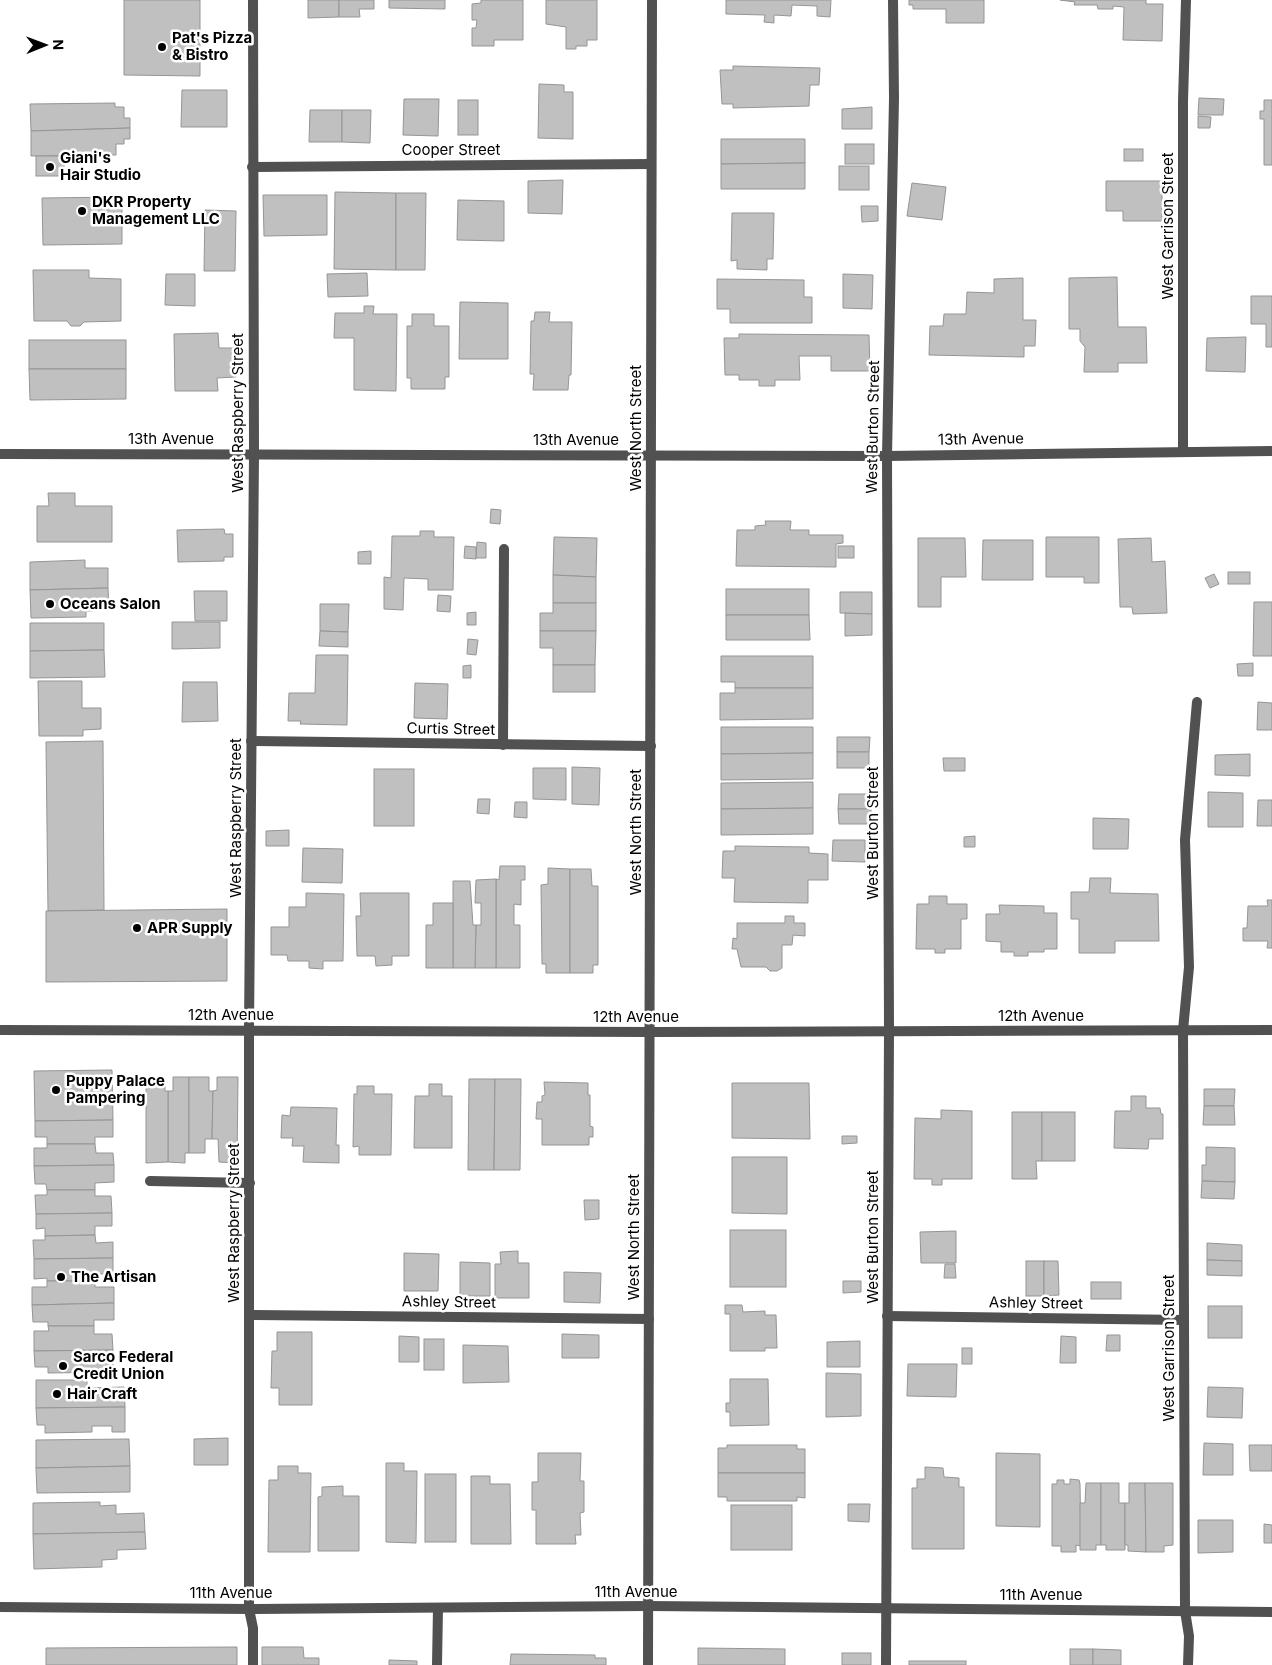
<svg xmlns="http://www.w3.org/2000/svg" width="1272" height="1665" viewBox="0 0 1272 1665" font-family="Inter,sans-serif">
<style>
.building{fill:#c0c0c0;stroke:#959595}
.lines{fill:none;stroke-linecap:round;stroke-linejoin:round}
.service{stroke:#515151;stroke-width:10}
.minor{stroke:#515151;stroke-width:10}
.poi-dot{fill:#000;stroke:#fff;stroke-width:2}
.labels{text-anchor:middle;stroke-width:5;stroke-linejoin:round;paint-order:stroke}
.poi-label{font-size:15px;font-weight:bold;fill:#000;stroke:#fff;text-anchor:start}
.street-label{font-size:15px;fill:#000;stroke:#fff}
</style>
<rect width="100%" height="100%" fill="#fff"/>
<g class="building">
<path d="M124,0H200V76L124,75Z"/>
<path d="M308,0H339V17L308,18Z"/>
<path d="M339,0H374V9H359L360,17H339Z"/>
<path d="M389,0H445V9L389,8Z"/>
<path d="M481,0H523V40H494V46H472V28H476L477,20H472V4L481,3Z"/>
<path d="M546,0H597V40H587V46H576V49H566V27L546,24Z"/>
<path d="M726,0H831L830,17L817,16V6L792,5L791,16L774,15V23L764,22L765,15L726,14Z"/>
<path d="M909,0H984V23H946V9H913V5H909Z"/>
<path d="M1060,0H1146V4H1163L1162,41L1123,40L1124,7L1113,6V9H1098L1097,5H1074L1075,2Z"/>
<path d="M733,66L820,68L819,85H810L809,106L733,108V104H722L720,70H733Z"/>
<path d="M539,84L564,85V92H573V139L538,138Z"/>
<path d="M182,90H227V127H181Z"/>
<path d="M1199,98L1224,99L1223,115H1198Z"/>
<path d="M404,99H439L438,136L403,135Z"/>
<rect x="458" y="100" width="20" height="35"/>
<path d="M1264,100H1272V165H1264V119H1260V111H1264Z"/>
<path d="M115,103V107H124V118H130V128L31,131L30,104Z"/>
<path d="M872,107V129H842V109Z"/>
<path d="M310,110H342V142H309Z"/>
<path d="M342,110H371L370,143L342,142Z"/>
<path d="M1198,116L1211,117L1210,128H1198Z"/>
<path d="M130,128V139H124V144H116V155L31,156V131Z"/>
<path d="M721,139H805V163L721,164Z"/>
<rect x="845" y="144" width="29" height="20"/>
<rect x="1124" y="149" width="19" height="12"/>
<rect x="36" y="156" width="28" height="20"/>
<path d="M805,163V189H721V164Z"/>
<rect x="839" y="166" width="30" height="24"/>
<path d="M563,180L562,214L528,213V181Z"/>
<path d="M1106,181H1162V221H1123V211H1106Z"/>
<path d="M912,183L946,187L942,220L907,216Z"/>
<path d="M335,192L396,193V270L334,269Z"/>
<path d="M396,193H426L425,270H396Z"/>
<path d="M263,195H327V235L264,236Z"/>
<path d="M122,197V244L43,245L42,198Z"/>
<path d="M458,200L504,201V241L457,240Z"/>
<path d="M861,206H878V221L862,222Z"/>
<path d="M205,210L236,211L235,271H204Z"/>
<path d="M732,213H774L773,259H767V270L737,269V260L731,261Z"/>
<path d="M33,270H89V278L121,279V321L84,322L80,326H71L67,321H34Z"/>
<path d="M367,273L368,296L328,297L327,274Z"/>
<path d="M166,274H195V306L165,305Z"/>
<path d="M843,274L873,275L872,309L843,308Z"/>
<path d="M1117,277L1118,327H1146L1147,363H1118V372H1084L1085,347L1080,341V329H1069V278Z"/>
<path d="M1023,278V320H1036L1035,346H1024V357L929,355L930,326H943L944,314H966L967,292L994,293V279Z"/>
<path d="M717,279L804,280V297H812V323H730V309H717Z"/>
<path d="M1251,296H1272V347H1266V324H1251Z"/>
<path d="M460,302L508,303V359H459Z"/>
<path d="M364,306H374L373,314H397L396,391L354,390V338H334L335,313H364Z"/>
<path d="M535,312H550L549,322H572L571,375H569L568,390H533L534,374H530L531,321H534Z"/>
<path d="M412,314H434V326H449V377H445V389H411V378H407V326H412Z"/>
<path d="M218,333L219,348H236V377L217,378L218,391H175L174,334Z"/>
<path d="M739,334L869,335L870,371H831V356H799L800,380H775V386H759V380H739V375H725L724,338H739Z"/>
<path d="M1246,337L1245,372L1206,371L1207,338Z"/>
<rect x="29" y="340" width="97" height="29"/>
<path d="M29,369H126V399L30,400Z"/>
<path d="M48,493H75V506H112V542H37V506H49Z"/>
<path d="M491,509L501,510L500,524L490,523Z"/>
<path d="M765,521H791L790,530H809V535H843V543L836,544V567L736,566L737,530H755V526L766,525Z"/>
<path d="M224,529L225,534H233V557H224V561L178,562L177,530Z"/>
<path d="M420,531H434V537H454L453,590H428V579L404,578L403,610L384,609V577L391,578L392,536H420Z"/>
<path d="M554,537L597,538L596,577L553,575Z"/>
<path d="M1046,537H1099V583H1084V577H1046Z"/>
<path d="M918,538H965L966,577H941V607H918Z"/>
<path d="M1151,538L1152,562L1165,561L1167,613L1133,614L1132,607H1120L1118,539Z"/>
<path d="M983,540H1033V580H982Z"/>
<path d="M477,542L486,543V558H476Z"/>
<path d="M465,546L476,547V559L464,558Z"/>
<rect x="838" y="546" width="16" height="12"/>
<path d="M371,551V564H358V552Z"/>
<path d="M85,560V568H108V588L30,590V562Z"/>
<rect x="1228" y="572" width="22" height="12"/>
<path d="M1214,574L1219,584L1210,588L1205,578Z"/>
<path d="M553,575L596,577V603H553Z"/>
<path d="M108,588L109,610L86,611V617L31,618L30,590Z"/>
<rect x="726" y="589" width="83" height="26"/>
<path d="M194,591H227V621H195Z"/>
<path d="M840,592H872V614L840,613Z"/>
<path d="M438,595L451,596L450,612L437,611Z"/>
<path d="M1254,602H1272V656H1253Z"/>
<path d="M553,603H596V631H540V613H553Z"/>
<path d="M320,604H349L348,632L320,631Z"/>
<path d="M476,612V625H467V613Z"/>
<path d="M845,613L872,614V635L845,636Z"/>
<path d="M726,615H809L810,640H726Z"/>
<path d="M172,622H220V648L172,649Z"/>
<path d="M30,623H104V650L30,651Z"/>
<path d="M320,631L348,632V647L319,646Z"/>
<path d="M540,631H596L595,665H553V648H540Z"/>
<path d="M468,639L478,640L476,655L467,654Z"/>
<path d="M104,650L105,677L30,678V651Z"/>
<path d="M316,655H348L347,725L300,724L301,721H288L289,693H315Z"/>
<path d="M721,656H813V688H735V682H721Z"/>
<path d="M1253,663V676H1238L1237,664Z"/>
<path d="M471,665V678H463V666Z"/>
<rect x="553" y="665" width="42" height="27"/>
<path d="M38,681H82V708H101V729L83,730V736H39Z"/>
<path d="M183,682H217L218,721L182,722Z"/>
<path d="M415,683L448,684L447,719L414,718Z"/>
<path d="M735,688H813V719L720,720V693H735Z"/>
<path d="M1258,702L1272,703V730H1257Z"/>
<path d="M721,727H813V753L721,754Z"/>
<path d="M837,737H870L869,752H837Z"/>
<path d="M103,741L104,910L48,911L46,742Z"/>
<rect x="837" y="752" width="32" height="16"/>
<path d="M813,753V779L721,780V754Z"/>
<path d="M1250,754V776L1215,775V755Z"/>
<path d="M943,758H965V771H944Z"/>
<path d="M572,767L600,768L599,805L572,804Z"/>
<path d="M533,768H566V800L533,799Z"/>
<rect x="374" y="769" width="40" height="57"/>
<path d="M813,782V808L721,809V783Z"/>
<path d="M1208,792L1243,793V827H1208Z"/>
<path d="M839,794H871V809H838Z"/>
<path d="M478,799H490L489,814L477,813Z"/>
<path d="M1258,800H1272V826H1257Z"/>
<path d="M515,802H527V818L514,817Z"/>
<path d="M813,808V834L721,835V809Z"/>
<path d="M838,809H871V824H839Z"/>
<path d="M1093,818L1129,819L1128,849H1093Z"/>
<path d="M289,830V846H266V831Z"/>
<path d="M975,836V847H964V837Z"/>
<path d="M833,840H865V862L832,861Z"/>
<path d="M735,846L809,847V853L828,854V880H808V903L734,902L735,878H722L723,851H735Z"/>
<path d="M303,848L343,849L342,883L302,882Z"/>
<path d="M500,866H525V880H521V905L514,904V925H520V968H496V879L499,880Z"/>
<path d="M548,868L570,869V973H546V964H542L541,885L548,884Z"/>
<path d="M570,869H591L592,886H598V965H593V973H570Z"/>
<path d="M1090,878H1111L1110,893L1158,894L1159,941H1115V953H1079V919H1071V892H1089Z"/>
<path d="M496,879V968H475L476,925H481V903H475L476,880Z"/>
<path d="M453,881H470L473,925H476L475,968H453Z"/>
<path d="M306,893L344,894L343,961H323V969L309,968V961H288L287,955H271V927H289V907H306Z"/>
<path d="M360,893H409V956H392V965L376,966L375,956H357L356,916H361Z"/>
<path d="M929,896H947V904H967V919H961V949H945V953H935V949H916L917,904H929Z"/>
<path d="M1267,900H1272V948H1267L1268,941H1243V928H1247L1248,906H1268Z"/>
<path d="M433,903H453V968H426V925H433Z"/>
<path d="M999,905L1044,906V913H1057V949H1044V952H1028V956H1014V952H1001V942L986,941V914H1000Z"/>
<path d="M227,909V981L46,982V911Z"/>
<path d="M785,916H794V923H805V936L793,935L792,945H782V968L777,971H770L766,967H741L737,949H732L733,938L737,939V923H785Z"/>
<path d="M112,1070L113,1120L35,1121L34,1071Z"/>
<path d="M173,1077H189V1153H185V1163L168,1162V1091H173Z"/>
<path d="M189,1077H209V1091H213L212,1139H205V1153H189Z"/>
<path d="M217,1077H238L237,1163L219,1162L218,1139H212L213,1091L217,1090Z"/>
<path d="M469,1079H495L494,1170H468Z"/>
<path d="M495,1079H521L520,1170H494Z"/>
<path d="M544,1082L588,1083V1095H590V1126L593,1127V1137H589V1145H542V1119H536L537,1102H542V1096L545,1095Z"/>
<path d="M732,1083H809L810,1139L732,1138Z"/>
<path d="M429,1084H442V1096H452V1148H414L415,1096H429Z"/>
<path d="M146,1086H165V1091H168V1162L146,1163Z"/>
<path d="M357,1086H374V1094H392L391,1155H359V1146L353,1147L354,1094H357Z"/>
<path d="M1204,1089H1235L1234,1106H1204Z"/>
<path d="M1131,1096H1146V1108H1160L1161,1114H1163V1139H1149L1148,1149L1114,1148L1115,1111H1131Z"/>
<path d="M1204,1106H1234L1235,1125H1203Z"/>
<path d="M291,1107L337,1108L336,1145H339V1163L303,1162L304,1146H292L293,1138H281L282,1115L290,1116Z"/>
<path d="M941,1110L972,1111V1179H942V1185H932V1179H914L915,1118L941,1119Z"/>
<path d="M1012,1112H1042V1161H1036L1037,1179H1012Z"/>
<rect x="1042" y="1112" width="33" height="49"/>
<path d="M113,1120V1137H95V1144H47V1137H35V1121Z"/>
<path d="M842,1136H857V1143L842,1144Z"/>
<path d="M47,1144H95L96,1153H113L114,1165L34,1166V1148H47Z"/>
<path d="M1206,1147L1235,1148V1182L1202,1181V1165H1206Z"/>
<path d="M732,1157H787V1214L732,1213Z"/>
<path d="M114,1165V1182L95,1183V1190H47L46,1184H35L34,1166Z"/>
<path d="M1202,1181L1235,1182L1234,1199L1201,1198Z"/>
<path d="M47,1190H95V1196H111L112,1213L36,1214L35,1195H47Z"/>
<path d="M584,1200H599V1219L585,1220Z"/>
<path d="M112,1213V1226H95V1235L45,1236V1228L36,1229V1214Z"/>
<rect x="730" y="1230" width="56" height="57"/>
<path d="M956,1231V1263H921L920,1232Z"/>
<path d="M95,1235L96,1243L113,1242V1258L34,1259L33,1240H45V1236Z"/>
<path d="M1207,1243L1242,1245V1261L1207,1260Z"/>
<path d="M518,1251V1263H529V1298H495V1264H501L500,1252Z"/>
<path d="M404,1253L439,1254L438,1291H404Z"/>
<path d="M113,1258V1274H94L95,1281H47V1278L34,1279V1259Z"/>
<path d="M1207,1260L1242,1261V1276L1207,1275Z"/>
<rect x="1026" y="1261" width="18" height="35"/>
<path d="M1044,1261H1058L1059,1295L1044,1296Z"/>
<path d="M460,1262L490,1263V1296H460Z"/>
<path d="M945,1264H955L956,1278H944Z"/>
<path d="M564,1272L601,1273L600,1303L564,1302Z"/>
<path d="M47,1281H95V1287H114V1303L32,1305V1287H47Z"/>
<path d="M843,1281H861V1292L843,1293Z"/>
<rect x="1091" y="1282" width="30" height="17"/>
<path d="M114,1303V1320H94V1326H48V1322H33L32,1305Z"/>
<path d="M725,1305H742L743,1312L765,1311V1315H776L777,1348H765V1351H730V1314H725Z"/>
<rect x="1208" y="1306" width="34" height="32"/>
<path d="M48,1326H94V1334H112L113,1350L34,1351V1331H49Z"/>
<path d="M277,1332H312V1405H279V1388H271L272,1351H277Z"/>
<path d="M562,1334L599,1335V1358H562Z"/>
<path d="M1107,1335H1120V1351H1106Z"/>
<path d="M399,1336L419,1337V1362H399Z"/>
<path d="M1061,1336L1076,1337V1363H1060Z"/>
<rect x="424" y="1339" width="20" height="31"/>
<path d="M860,1341V1367H827V1342Z"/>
<path d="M463,1345L508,1346L509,1382L463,1383Z"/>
<rect x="962" y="1348" width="10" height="16"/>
<path d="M113,1350V1372L48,1373V1367H35L34,1351Z"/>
<path d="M908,1364H957L956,1397L907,1396Z"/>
<path d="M826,1373L861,1374V1416L826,1417Z"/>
<path d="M730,1379H768L769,1425L730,1426V1412H726V1403H730Z"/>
<path d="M36,1380H87V1388L124,1387L125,1407L36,1408Z"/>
<path d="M1208,1387L1243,1388L1242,1418L1207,1417Z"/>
<path d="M125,1407V1432H112V1426H92V1432L45,1433V1425H37L36,1408Z"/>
<path d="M228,1438V1465H194V1439Z"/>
<path d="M129,1439L130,1466L36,1468V1440Z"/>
<path d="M1204,1443L1233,1444V1475H1203Z"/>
<path d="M727,1445H797V1449H805V1473H718V1448H727Z"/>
<path d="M1249,1445H1272V1471H1250Z"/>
<path d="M538,1453H581L580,1481H584V1512L580,1513L581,1535H575L576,1544H536V1510H532V1482H538Z"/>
<path d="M996,1453L1040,1454V1527L996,1526Z"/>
<path d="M386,1463H404V1471H417L416,1543L386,1542Z"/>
<path d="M130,1466V1492L37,1493L36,1468Z"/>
<path d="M278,1466H298V1473H311L310,1552H268L269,1480H278Z"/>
<path d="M925,1467L943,1468L944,1477L959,1478V1487H964V1549H912V1488H917V1479H925Z"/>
<path d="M718,1473H805V1498L797,1497V1501H727V1497H718Z"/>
<rect x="425" y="1474" width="31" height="68"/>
<path d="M471,1476H490V1484H510L511,1544H471Z"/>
<path d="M1070,1479L1079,1480L1080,1484L1081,1546L1076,1545V1552H1061V1546H1052V1484H1057V1480H1064V1484H1070Z"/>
<path d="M1086,1483H1101V1545H1096V1550H1080V1503H1085Z"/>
<path d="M1101,1483H1119V1503H1125V1550H1106V1545H1101Z"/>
<path d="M1129,1483H1145L1146,1552L1128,1551V1545H1125V1503H1129Z"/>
<path d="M1145,1483H1173V1545L1164,1546V1552H1146Z"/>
<path d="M343,1486V1496H359V1551H318V1497L322,1496V1487Z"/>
<path d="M100,1502V1506L116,1505V1514L144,1513L145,1532L33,1534V1503Z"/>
<path d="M848,1504H870L869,1522L848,1521Z"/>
<rect x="731" y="1505" width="61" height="45"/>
<path d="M1198,1520H1233V1552L1198,1553Z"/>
<path d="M1264,1524L1272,1525V1543H1264Z"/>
<path d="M145,1532L146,1549L117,1550V1559L102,1560V1567L34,1569L33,1534Z"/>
<path d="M237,1647V1665H46V1648Z"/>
<path d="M262,1647H303L304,1658H319V1665H262Z"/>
<path d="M698,1648L785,1649V1665H698Z"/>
<rect x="1070" y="1649" width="23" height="16"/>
<path d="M1093,1649L1121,1650V1665H1093Z"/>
<rect x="842" y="1653" width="29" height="12"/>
<path d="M511,1654L595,1655V1658H606V1665H510Z"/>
<path d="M389,1660L417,1661V1665H389Z"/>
<rect x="909" y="1661" width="57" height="4"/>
</g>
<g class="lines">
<g class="service">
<path d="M253,0L254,454L249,1030V1609L253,1628V1665"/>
<path d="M252,167L651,164"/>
<path d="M1183,452V101L1186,0"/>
<path d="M251,741L651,746"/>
<path d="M503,745L504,549"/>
<path d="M150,1181L250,1183"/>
<path d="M249,1315L649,1319"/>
<path d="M887,1316L1184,1320"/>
<path d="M437,1665L438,1608"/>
<path d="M886,1665L889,1031L887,456L894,98L893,0"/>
<path d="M1188,1665L1189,1636L1185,1611L1183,1030L1189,967L1185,840L1197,702"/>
</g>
<g class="minor">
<path d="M0,454L887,456L1272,451"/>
<path d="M0,1030L650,1032L1272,1030"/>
<path d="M0,1607L249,1609L648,1606L1272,1612"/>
<path d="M648,1665L652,0"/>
</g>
</g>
<g class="poi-dot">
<circle cx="162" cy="47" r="5"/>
<circle cx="50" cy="167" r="5"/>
<circle cx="82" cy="211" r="5"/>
<circle cx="50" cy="604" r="5"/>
<circle cx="137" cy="928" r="5"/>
<circle cx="56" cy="1090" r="5"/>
<circle cx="61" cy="1277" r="5"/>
<circle cx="63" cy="1366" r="5"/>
<circle cx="57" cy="1394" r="5"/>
</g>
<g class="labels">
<g class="poi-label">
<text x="172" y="43">Pat's Pizza<tspan x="172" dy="17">&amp; Bistro</tspan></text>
<text x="60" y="163">Giani's<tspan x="60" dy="17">Hair Studio</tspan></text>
<text x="92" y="207">DKR Property<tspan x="92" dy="17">Management LLC</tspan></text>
<text x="60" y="609">Oceans Salon</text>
<text x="147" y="933">APR Supply</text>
<text x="66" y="1086">Puppy Palace<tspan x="66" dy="17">Pampering</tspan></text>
<text x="71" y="1282">The Artisan</text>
<text x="73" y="1362">Sarco Federal<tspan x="73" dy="17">Credit Union</tspan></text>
<text x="67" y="1399">Hair Craft</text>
</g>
<g class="street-label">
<text x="451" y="155">Cooper Street</text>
<text transform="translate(1168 226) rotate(-90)" y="5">West Garrison Street</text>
<text transform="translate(238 413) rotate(-90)" y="5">West Raspberry Street</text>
<text transform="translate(873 427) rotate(-89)" y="5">West Burton Street</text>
<text transform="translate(636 428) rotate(-90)" y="5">West North Street</text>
<text x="171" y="444">13th Avenue</text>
<text transform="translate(981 439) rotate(-1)" y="5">13th Avenue</text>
<text x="576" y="445">13th Avenue</text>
<text transform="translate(451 729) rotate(1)" y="5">Curtis Street</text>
<text transform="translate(236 818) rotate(-90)" y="5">West Raspberry Street</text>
<text transform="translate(636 832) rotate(-90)" y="5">West North Street</text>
<text transform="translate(873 833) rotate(-90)" y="5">West Burton Street</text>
<text x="231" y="1020">12th Avenue</text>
<text x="1041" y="1021">12th Avenue</text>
<text x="636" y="1022">12th Avenue</text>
<text transform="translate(234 1223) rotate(-90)" y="5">West Raspberry Street</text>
<text transform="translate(634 1237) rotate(-90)" y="5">West North Street</text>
<text transform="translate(873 1237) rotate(-90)" y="5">West Burton Street</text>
<text transform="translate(449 1302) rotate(1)" y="5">Ashley Street</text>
<text transform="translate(1036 1303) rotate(1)" y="5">Ashley Street</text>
<text transform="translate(1169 1348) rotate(-90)" y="5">West Garrison Street</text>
<text x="636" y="1597">11th Avenue</text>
<text x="231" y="1598">11th Avenue</text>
<text x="1041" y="1600">11th Avenue</text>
</g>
</g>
<g transform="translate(45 45) rotate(89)" stroke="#ffffff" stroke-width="4" paint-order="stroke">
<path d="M0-4L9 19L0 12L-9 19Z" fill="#000000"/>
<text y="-8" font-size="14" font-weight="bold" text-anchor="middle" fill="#000000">N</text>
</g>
</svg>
